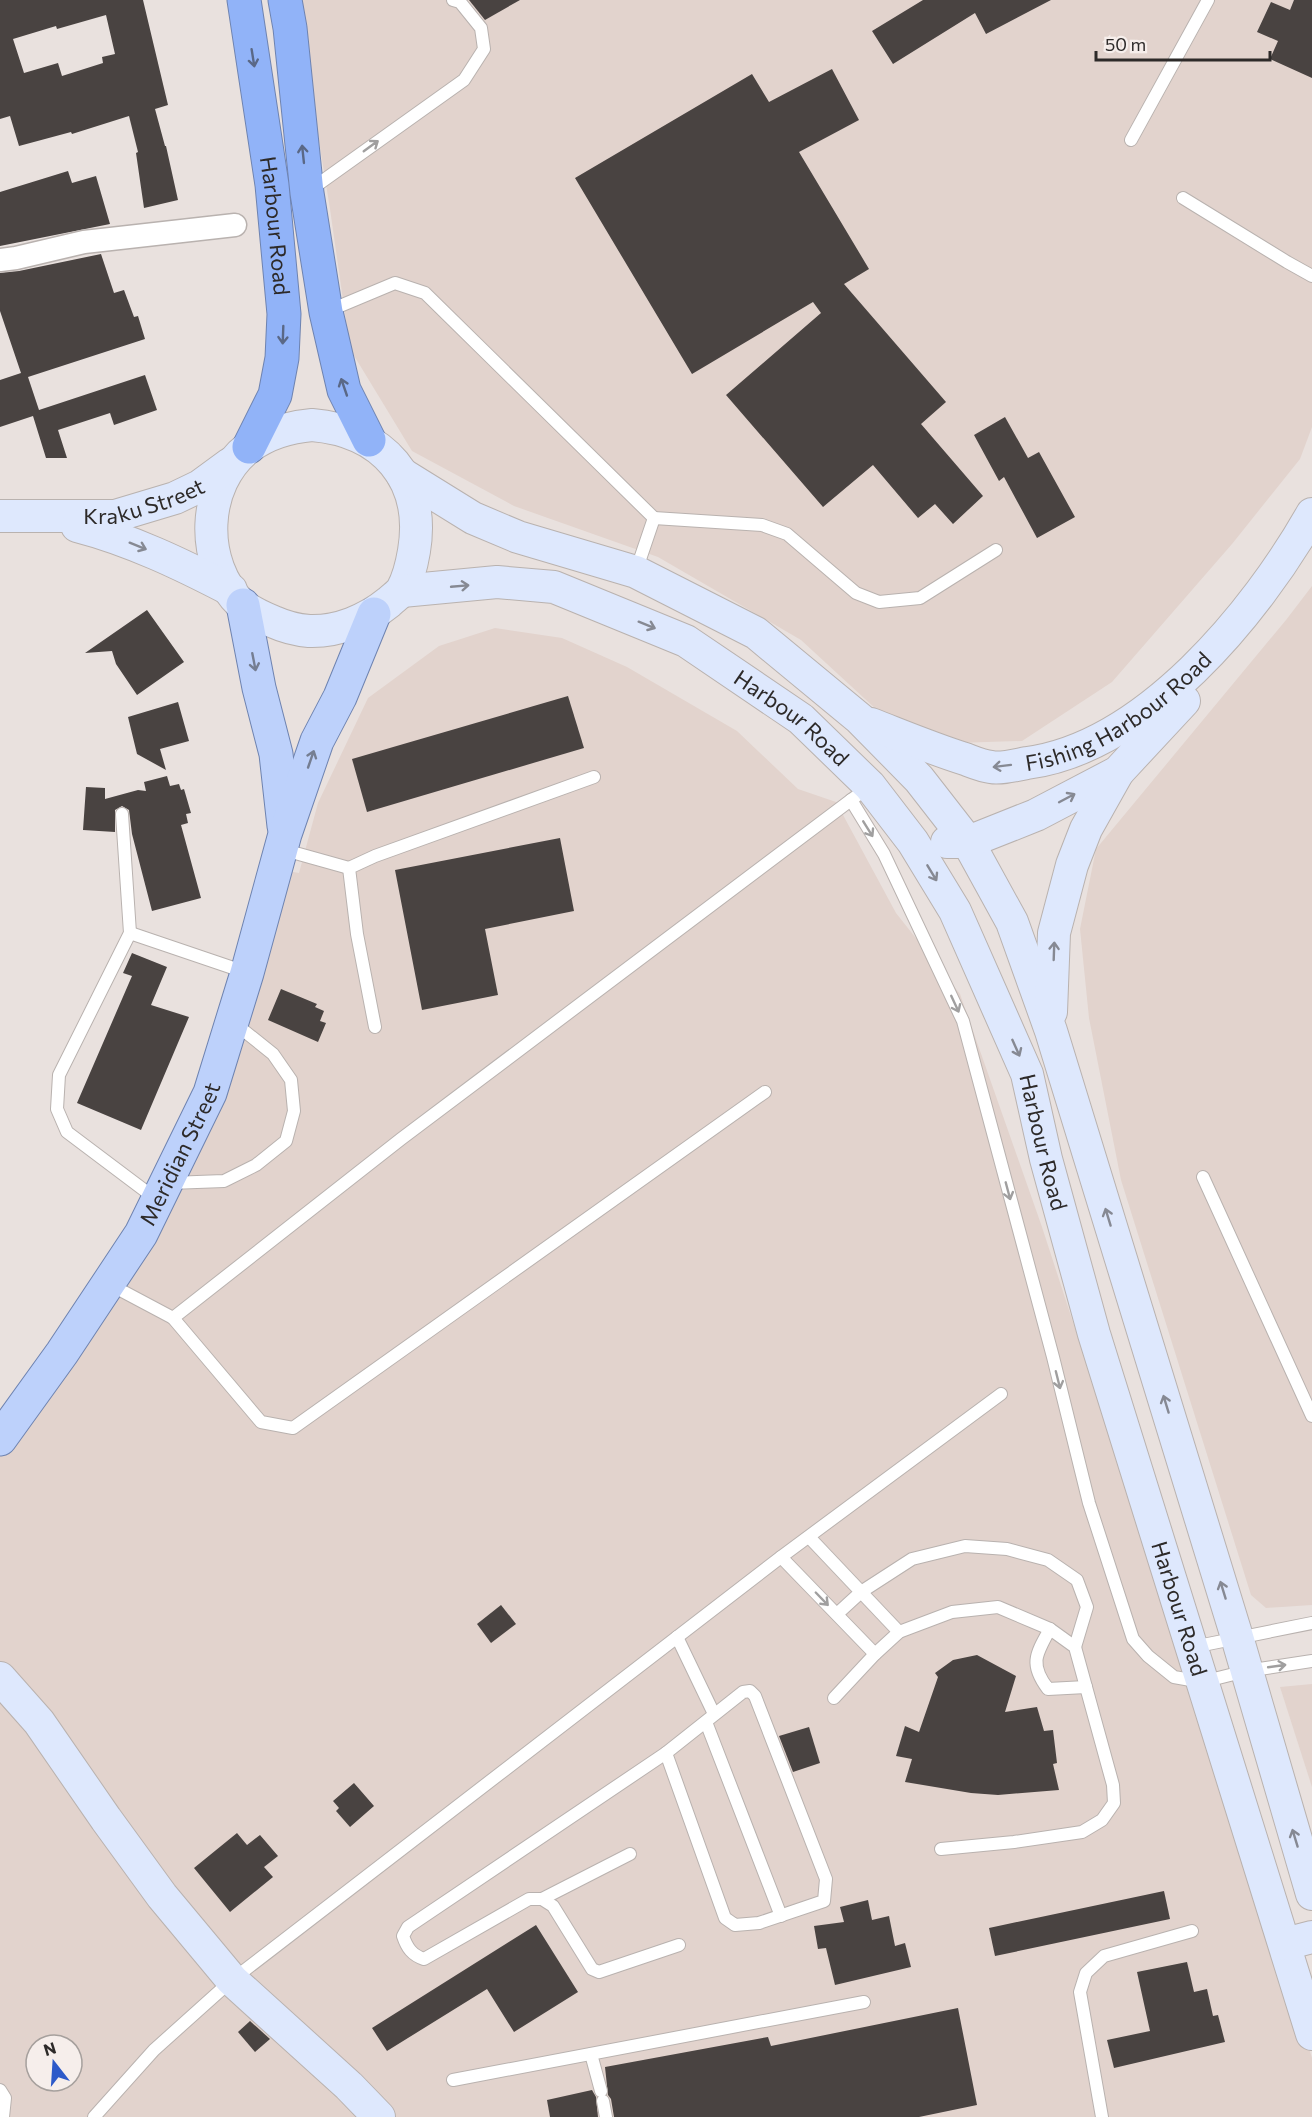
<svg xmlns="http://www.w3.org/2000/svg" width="1312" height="2117" viewBox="0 0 1312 2117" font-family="Commissioner,sans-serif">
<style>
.built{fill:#e2d3cd;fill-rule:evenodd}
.building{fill:#494341;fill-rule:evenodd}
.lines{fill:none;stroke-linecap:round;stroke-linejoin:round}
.lane-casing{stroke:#b9b2af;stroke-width:14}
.street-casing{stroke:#b9b2af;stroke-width:25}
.secondary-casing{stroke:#b9b2af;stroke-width:34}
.primary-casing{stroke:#6e83b0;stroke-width:35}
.highway-casing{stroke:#6e83b0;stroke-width:35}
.lane{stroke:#fff;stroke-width:12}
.street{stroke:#fff;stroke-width:22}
.secondary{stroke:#dee8fd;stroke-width:32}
.primary{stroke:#bdd1fb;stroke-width:33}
.highway{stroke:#91b3f8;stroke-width:33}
.oneway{stroke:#5a6886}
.oneway2{stroke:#a09f9f}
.oneway3{stroke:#868993}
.oneway4{stroke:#757e92}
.labels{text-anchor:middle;stroke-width:6;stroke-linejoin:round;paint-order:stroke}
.street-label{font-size:22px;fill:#2d2a29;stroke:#f6eeeb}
</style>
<rect width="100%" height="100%" fill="#e9e1de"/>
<g class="built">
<path d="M296,0H1312V427L1300,459L1232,544L1112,682L1022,741L955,743L890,722L801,640L658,557L514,506L412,451L350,349L330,209Z"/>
<path d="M1312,586V1605L1266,1608L1251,1595L1121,1180L1089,1018L1080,929L1096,849L1286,620Z"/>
<path d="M495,628L562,638L627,667L737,731L798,789L836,802L896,913L960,994L1042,1227L1308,2045L1312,2058V2117H0V1423L120,1254L187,1129L270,868L299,873L318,803L368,698L439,646ZM36,2045H72V2081H36Z"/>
<path d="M1312,1684V1787L1280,1687Z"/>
</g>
<g class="building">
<path d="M0,0H143L168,105L155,109L165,146H166L178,200L144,208L136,153L138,152L129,116L72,134L71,132L19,146L10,116L0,119ZM106,15L115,54L102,57L103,63L62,76L58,63L24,73L13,39L56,26L57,29Z"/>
<path d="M469,0H520L485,20Z"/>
<path d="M923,0H1051L986,34L975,13L893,64L872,31Z"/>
<path d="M1294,0H1312V78L1270,59L1278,41L1257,32L1271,2L1290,10Z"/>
<path d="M832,69L859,120L799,152L869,269L844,284L946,402L921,424L983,496L953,524L935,504L918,518L873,465L823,507L726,395L821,313L813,302L692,374L575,178L752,74L769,102Z"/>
<path d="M68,171L72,183L96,176L110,224L0,246V192Z"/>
<path d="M101,254L114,293L124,290L134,317L138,316L145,339L28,377L39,410L145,375L157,410L114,425L110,413L58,430L67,458H46L33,416L0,427V380L21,373L0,311V273L19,271Z"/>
<path d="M1005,417L1028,458L1039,452L1075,517L1037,538L1004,477L999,481L974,435Z"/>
<path d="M147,610L184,662L137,695L116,664L112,651L85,653Z"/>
<path d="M568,696L584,748L367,812L352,759Z"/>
<path d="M178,702L189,741L160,749L166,770L137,754L128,717Z"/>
<path d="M167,776L170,786L179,784L181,790L184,789L191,813L186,814L188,823L181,825L201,898L152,911L132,834L129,810L122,806L115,810V832L83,830L86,787L105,788V799L138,790L146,791L144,782Z"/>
<path d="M560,838L574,911L485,929L498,995L422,1010L395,870Z"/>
<path d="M132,953L167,967L151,1005L189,1017L141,1130L77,1103L132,976L123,973Z"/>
<path d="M281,989L317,1004L315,1007L324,1011L320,1021L326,1023L318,1042L268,1020Z"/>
<path d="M501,1605L516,1624L491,1643L477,1624Z"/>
<path d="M977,1655L1016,1676L1005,1712L1037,1707L1044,1731L1053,1730L1057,1763L1053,1764L1059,1790L998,1795L971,1793L905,1782L912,1759L896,1756L905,1726L919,1732L938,1677L935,1673L953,1660Z"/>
<path d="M809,1727L820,1763L793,1772L779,1736Z"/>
<path d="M354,1783L374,1806L350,1827L336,1811L339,1808L333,1801Z"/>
<path d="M237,1833L247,1845L260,1835L278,1856L264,1867L273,1877L230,1912L194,1868Z"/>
<path d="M1164,1891L1170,1919L995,1956L989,1928Z"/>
<path d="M868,1900L872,1920L889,1916L895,1946L905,1943L911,1967L835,1985L826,1948L818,1949L814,1926L844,1922L840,1907Z"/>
<path d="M536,1925L578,1992L514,2032L487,1989L387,2051L372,2028Z"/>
<path d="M1187,1962L1194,1992L1207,1989L1213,2016L1218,2015L1225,2042L1114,2068L1107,2040L1150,2031L1137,1972Z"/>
<path d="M958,2008L977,2105L919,2117H614L611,2099L608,2095L605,2067L768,2037L771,2046Z"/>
<path d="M250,2021L270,2039L255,2052L238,2032Z"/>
<path d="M592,2090L596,2097L598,2117H550L547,2100Z"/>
</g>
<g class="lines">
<g class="lane-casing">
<g id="lane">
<path d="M1131,140L1208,0"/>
<path d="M310,190L464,80L484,49L481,28L460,2L453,0"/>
<path d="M1183,198L1287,262L1312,276"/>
<path d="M328,311L395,283L425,293L654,518L636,571"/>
<path d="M654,518L762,525L787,534L856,593L879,602L920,598L996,550"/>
<path d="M869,787L851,800L884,854L963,1021L1053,1357L1089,1503L1133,1639L1148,1656L1174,1677L1202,1682L1246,1671L1312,1661"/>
<path d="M122,814L130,933L59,1075L57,1109L67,1132L156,1199"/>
<path d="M281,849L349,868"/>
<path d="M130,933L245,972"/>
<path d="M375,1027L357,934L349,868L375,856L594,777"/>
<path d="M1203,1177L1312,1416"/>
<path d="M170,1183L224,1181L256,1165L286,1141L294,1111L291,1080L273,1054L233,1022"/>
<path d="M109,1284L173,1318L401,1139L851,800"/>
<path d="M173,1318L261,1422L293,1428L765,1092"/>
<path d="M809,1537L899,1632"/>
<path d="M781,1557L875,1654"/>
<path d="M837,1614L861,1592L912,1559L965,1546L1007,1549L1048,1560L1077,1580L1087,1607L1075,1647"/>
<path d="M1050,1629C1036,1654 1029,1664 1048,1689L1086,1687"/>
<path d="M677,1637L714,1714"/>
<path d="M1193,1647L1312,1623"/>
<path d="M750,1691L755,1696L826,1879L824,1901L759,1923L735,1925L725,1918L666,1753L743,1692Z"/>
<path d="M834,1698L875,1654L899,1632L952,1612L998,1607L1050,1629L1075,1647L1113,1785L1114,1803L1102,1820L1082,1832L1014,1842L941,1849"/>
<path d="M706,1722L781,1916"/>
<path d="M666,1753L408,1927L403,1936C407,1948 412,1955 424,1959L529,1899H542L553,1906L592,1969L599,1972L679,1945"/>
<path d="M542,1899L630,1854"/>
<path d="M591,2054L601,2091"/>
<path d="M453,2080L864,2002"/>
<path d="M0,2090L5,2098L3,2117"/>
<path d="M603,2101L606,2117"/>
<path d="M94,2117L154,2050L232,1980L781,1557L1001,1394"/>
<path d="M1102,2117L1080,1992L1086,1973L1104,1956L1192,1931"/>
</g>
</g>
<g class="street-casing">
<path id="street" d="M0,260L16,258L84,242L235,225"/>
</g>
<g class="secondary-casing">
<g id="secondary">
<path d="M312,425C383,431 426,479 414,551C412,563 408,579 402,590C399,594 393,598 389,602C367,620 338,632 309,631C297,630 285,627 274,622C264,618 251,612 242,605C199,564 201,484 249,447C268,433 289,427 312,425Z"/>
<path d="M402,474L473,518L518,537L636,572L756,633L860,719L919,779L968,842L1012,922L1051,1031L1237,1637L1312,1894"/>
<path id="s1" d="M0,516H115L175,498L200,486L230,464"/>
<path d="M77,526C131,540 181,564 231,590"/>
<path id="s2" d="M402,591L497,582L554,587L686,641L801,719L870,786L913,842L955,911L1027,1074L1046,1159L1094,1334L1312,2034"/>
<path id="s3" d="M871,724C902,736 933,749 965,759C973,762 982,766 991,767C1001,769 1016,765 1027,763C1146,747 1256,613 1312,514"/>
<path d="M947,842H968L1036,815L1118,772L1184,701"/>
<path d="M1051,1012L1054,933L1072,865L1086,829L1118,772"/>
<path d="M0,1678L39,1722L106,1819L162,1896L232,1980L349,2086L379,2117"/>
<path d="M1285,1944L1312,1937"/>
</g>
</g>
<g class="primary-casing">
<g id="primary">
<path d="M243,605L259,688L276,754L284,826"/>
<path id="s4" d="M0,1439L62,1353L141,1234L210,1093L247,973L285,834L317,741L340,697L374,614"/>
</g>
</g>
<g class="highway-casing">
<g id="highway">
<path id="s5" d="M244,0L272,185L284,314L282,358L275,395L249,447"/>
<path d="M285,0L290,28L307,193L326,312L344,390L369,440"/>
</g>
</g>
<use href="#lane" class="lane"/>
<use href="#street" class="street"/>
<use href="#secondary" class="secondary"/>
<use href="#primary" class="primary"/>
<use href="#highway" class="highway"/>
</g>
<defs><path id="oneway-shaft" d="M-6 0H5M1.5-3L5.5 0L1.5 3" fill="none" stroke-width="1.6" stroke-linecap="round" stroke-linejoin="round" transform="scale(1.5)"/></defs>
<g class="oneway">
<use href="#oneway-shaft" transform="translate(253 58) rotate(81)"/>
<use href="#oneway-shaft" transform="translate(303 154) rotate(-96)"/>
<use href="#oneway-shaft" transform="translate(283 335) rotate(92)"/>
<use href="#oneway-shaft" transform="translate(344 387) rotate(-109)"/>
</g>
<g class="oneway2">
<use href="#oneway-shaft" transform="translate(371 146) rotate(-36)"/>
<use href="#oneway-shaft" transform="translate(868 829) rotate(58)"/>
<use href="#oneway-shaft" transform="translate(955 1004) rotate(65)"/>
<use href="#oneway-shaft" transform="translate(1008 1191) rotate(75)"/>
<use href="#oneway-shaft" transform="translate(1058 1380) rotate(76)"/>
<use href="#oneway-shaft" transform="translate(822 1599) rotate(46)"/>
<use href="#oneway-shaft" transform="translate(1277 1666) rotate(-8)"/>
</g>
<g class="oneway3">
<use href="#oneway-shaft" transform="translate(138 546) rotate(22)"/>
<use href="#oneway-shaft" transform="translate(460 586) rotate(-5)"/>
<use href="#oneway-shaft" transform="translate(647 625) rotate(22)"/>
<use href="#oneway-shaft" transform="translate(1002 766) rotate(173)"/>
<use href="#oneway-shaft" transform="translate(1067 798) rotate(-28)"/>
<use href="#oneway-shaft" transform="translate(932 873) rotate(59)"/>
<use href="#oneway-shaft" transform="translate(1054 951) rotate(-88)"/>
<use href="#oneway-shaft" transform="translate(1016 1048) rotate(66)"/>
<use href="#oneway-shaft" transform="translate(1108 1217) rotate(-107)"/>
<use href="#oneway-shaft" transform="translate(1166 1404) rotate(-107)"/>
<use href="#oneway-shaft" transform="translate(1223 1590) rotate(-107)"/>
<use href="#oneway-shaft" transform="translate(1295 1838) rotate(-107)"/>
</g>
<g class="oneway4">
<use href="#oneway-shaft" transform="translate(254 662) rotate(79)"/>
<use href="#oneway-shaft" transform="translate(311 759) rotate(-71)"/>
</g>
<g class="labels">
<g class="street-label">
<text dy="8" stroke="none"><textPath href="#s5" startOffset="228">Harbour Road</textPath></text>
<text dy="8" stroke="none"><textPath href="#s1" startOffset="146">Kraku Street</textPath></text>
<text dy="8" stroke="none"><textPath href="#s3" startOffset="270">Fishing Harbour Road</textPath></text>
<text dy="8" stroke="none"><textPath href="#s2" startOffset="426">Harbour Road</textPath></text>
<text dy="8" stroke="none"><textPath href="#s2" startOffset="930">Harbour Road</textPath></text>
<text dy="8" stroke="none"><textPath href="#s4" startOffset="338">Meridian Street</textPath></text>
<text dy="8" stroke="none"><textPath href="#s2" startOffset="1416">Harbour Road</textPath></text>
</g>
</g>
<g transform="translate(54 2063) rotate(343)"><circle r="28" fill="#f6eeeb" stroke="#a6a09d" stroke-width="1.5"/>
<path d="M0-4.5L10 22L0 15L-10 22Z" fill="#2d5ac9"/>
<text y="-9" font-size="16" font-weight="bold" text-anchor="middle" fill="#2d2a29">N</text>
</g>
<path d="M1096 51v9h174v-9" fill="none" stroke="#2d2a29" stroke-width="3"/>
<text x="1105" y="51" font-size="18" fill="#2d2a29" stroke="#f6eeeb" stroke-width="4.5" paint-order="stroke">50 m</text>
</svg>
